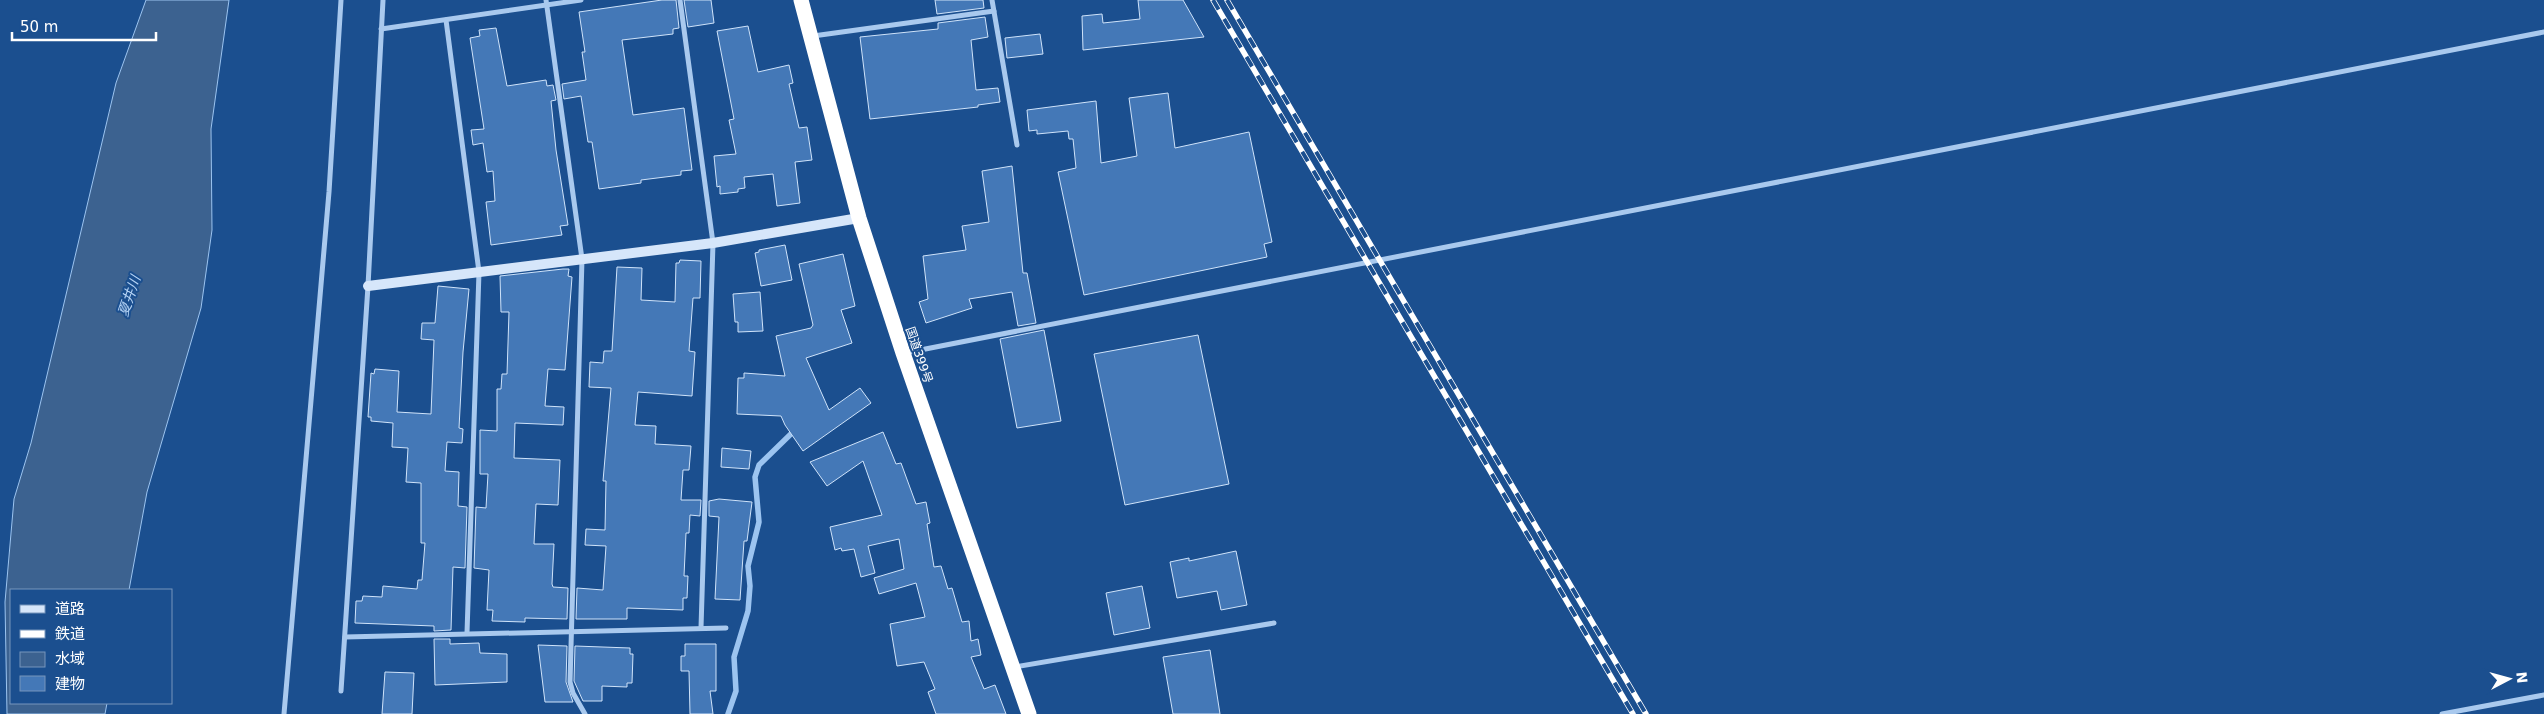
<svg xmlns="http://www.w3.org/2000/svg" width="2544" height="714" viewBox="0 0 2544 714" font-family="'DejaVu Sans','Noto Sans JP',sans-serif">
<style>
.water{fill:#3c6290;stroke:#9cc4f0}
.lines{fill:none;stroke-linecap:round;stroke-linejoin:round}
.stream{stroke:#9cc4f0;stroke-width:5.5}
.building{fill:#4478b7;stroke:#cfe3fa}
.street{stroke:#a9c9ee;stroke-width:5}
.secondary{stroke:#d6e6fa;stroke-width:10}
.highway{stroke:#fff;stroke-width:15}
.rail-casing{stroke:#fff;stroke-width:5.5}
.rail{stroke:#1b4f8f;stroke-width:4;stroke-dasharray:11;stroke-linecap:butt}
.labels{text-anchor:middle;stroke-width:4;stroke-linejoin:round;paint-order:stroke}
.street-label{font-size:12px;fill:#fff;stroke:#1b4f8f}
.water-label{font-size:14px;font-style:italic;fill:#b5d3f5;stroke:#1b4f8f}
</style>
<rect width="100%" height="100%" fill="#1b4f8f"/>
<path class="water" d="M146,0H229L211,129L212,230L201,308L147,492L129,590H11V703H107L105,714H7L5,602L14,499L31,443L116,83Z"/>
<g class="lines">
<path class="stream" d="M728,714L736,691L734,657L748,611L750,586L748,566L759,522L755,477L759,465L796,429"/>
</g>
<g class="building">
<path d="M662,0H676L679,28L673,29V34L622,40L633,115L684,108L692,170L681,171V175L641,180V183L599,189L592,142H588L581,96L564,99L562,84L586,80L582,52H585L579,12Z"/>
<path d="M684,0H711L714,23L688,27Z"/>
<path d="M935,0H983L984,8L937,14Z"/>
<path d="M1138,0H1183L1204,37L1083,50L1082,16L1102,14L1103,23L1140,19Z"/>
<path d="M985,17L988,37L971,40L976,90L998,88L1000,102L978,105V107L870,119L860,37L938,29V23Z"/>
<path d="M748,26L758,72L789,65L793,83L789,84L799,128L807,127L812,160L795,162L800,203L777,206L773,174L744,177L745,188L738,189V192L720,194V186L717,187L714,156L736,154L729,120L734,119L717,31Z"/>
<path d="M496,28L507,86L546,80L547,86L553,85L556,100L551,101L556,150L568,225L560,226L562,235L491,245L486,202L495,201L493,171L487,172L483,143L473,145L471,130L484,129L470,38L480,36L479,30Z"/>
<path d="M1040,34L1043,54L1007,58L1005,38Z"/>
<path d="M1168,93L1175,148L1249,132L1272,242L1264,244L1267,257L1084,295L1058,172L1076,168L1073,139H1069L1068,131L1037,134V130L1029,131L1027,110L1096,101L1101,163L1137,156L1129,98Z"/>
<path d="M1012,166L1023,273H1027L1036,323L1018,326L1012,292L969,299L972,308L926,323L919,302L928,299L923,256L966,250L962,226L989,222L982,171Z"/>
<path d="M785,245L792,280L761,286L755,253L759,252V250Z"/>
<path d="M843,254L855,306L841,310L852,343L806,358L829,410L860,388L871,403L803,451L785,425L781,416L737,414L738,378H744V373L785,376L776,336L811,328L813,325L799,264Z"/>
<path d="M680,260L701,261L700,298H693L689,351L695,352L692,396L638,392L635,425L656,426L655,444L691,446L689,470H683L681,500H701L700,516L690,515L689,533H686L684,576H688L687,598H683V610L627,608V619H576L577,588L603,590L606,546L585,545L586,529L605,530L606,481H603L611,388L589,387L590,362L603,363L604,351H612L617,267L642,268L641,300L675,302L676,263H679Z"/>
<path d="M563,269H569L568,276L572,277L565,370L548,369L545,406L564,407L563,425L515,423L514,458L560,460L558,505L536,504L534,544H554L552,584L553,587L568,588L567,619L525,618V622L492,621L493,610H487L489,570L474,568L476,507L486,508L488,474H480V430L497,431V389H501L502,374H507L509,312H501L500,276Z"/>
<path d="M438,286L469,289L463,352L459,428L463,429L462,443L447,442L445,471L459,472L458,506L467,507L465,568L453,567L451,630L434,631V626L355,623L356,601H362L363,596L382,597L383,586L417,589L418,580H422L425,543H421V483L406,482L408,448L392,447L393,423L371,421V417H368L371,373L374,374L375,369L399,371L397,412L431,414L434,340L421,339L422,323H435Z"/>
<path d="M760,292L763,331L738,332V322H735L733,294Z"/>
<path d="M1044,330L1061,421L1017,428L1000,339Z"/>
<path d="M1198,335L1229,484L1125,505L1094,354Z"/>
<path d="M883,432L896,464L901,463L916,504L926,502L930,523L927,524L934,567L941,566L948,589L952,588L962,622L969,621L971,641L978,639L981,655L971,657L984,689L995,685L1006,714H936L928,692L935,689L924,662L897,666L890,624L925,617L916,583L879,594L874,578L904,569L899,539L868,546L875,573L861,577L854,549L842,551L841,548L835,550L830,527L882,515L863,461L827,486L810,462Z"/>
<path d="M722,448L751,451L749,469L721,467Z"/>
<path d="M719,499L752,502L747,541H744L740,600L715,599L719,517L709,516V501Z"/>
<path d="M1236,551L1247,605L1221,610L1217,591L1177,598L1170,562L1189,558V561Z"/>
<path d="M1142,586L1150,628L1114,635L1106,593Z"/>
<path d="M434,639H450V644L479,643L480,653L507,654V682L435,685Z"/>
<path d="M685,644H716V691H710L713,714H690L689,671H681V656H685Z"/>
<path d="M538,645L567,646L566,682L573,702H545Z"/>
<path d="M575,646L630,648V654H633L632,683H627V687L602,686V701H583L574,681Z"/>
<path d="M1210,650L1220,714H1173L1163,657Z"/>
<path d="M385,672L414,673L412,714H382Z"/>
</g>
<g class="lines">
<g class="street">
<path d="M546,0L582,259L570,682L573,693L585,714"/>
<path d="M680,0L713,243L701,628"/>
<path d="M992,0L1017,145"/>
<path d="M446,20L479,272L467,633"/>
<path d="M381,29L581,0"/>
<path d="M813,36L994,11"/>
<path d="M905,353L2544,32"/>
<path d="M345,637L726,628"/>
<path d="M1015,667L1274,623"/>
<path d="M341,691L368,286L383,0"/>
<path d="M284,714L329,192L341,0"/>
<path d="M2442,714L2544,695"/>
</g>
<path class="secondary" d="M368,286L713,243L859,218"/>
<path class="highway" d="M801,0L859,218L903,353L1029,714"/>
<g class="rail-casing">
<g id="rail">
<path d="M1213,0L1633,714"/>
<path d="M1227,0L1646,714"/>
</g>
</g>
<use href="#rail" class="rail"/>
</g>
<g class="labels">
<g class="street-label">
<text transform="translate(919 355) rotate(71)" y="4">国道399号</text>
</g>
<g class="water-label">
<text transform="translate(129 296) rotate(-71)" y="5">夏井川</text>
</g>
</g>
<rect x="10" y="589" width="162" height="115" fill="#1b4f8f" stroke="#7695bc"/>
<rect x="20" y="605" width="25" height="8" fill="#d6e6fa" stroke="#7695bc"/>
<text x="55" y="614" font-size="15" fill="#ffffff">道路</text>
<rect x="20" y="630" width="25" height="8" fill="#ffffff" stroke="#7695bc"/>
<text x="55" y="639" font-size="15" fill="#ffffff">鉄道</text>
<rect x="20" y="652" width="25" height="15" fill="#3c6290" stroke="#7695bc"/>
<text x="55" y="664" font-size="15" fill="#ffffff">水域</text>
<rect x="20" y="676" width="25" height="15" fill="#4478b7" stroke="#7695bc"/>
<text x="55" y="689" font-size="15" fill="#ffffff">建物</text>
<g transform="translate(2509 679) rotate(84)" stroke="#1b4f8f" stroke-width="4" paint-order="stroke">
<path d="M0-4L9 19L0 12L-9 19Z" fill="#ffffff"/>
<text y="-8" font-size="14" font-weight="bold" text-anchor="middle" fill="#ffffff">N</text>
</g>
<path d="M12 32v8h144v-8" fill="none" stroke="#ffffff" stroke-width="2.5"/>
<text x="20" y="32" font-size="15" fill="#ffffff" stroke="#1b4f8f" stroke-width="4" paint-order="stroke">50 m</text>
</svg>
